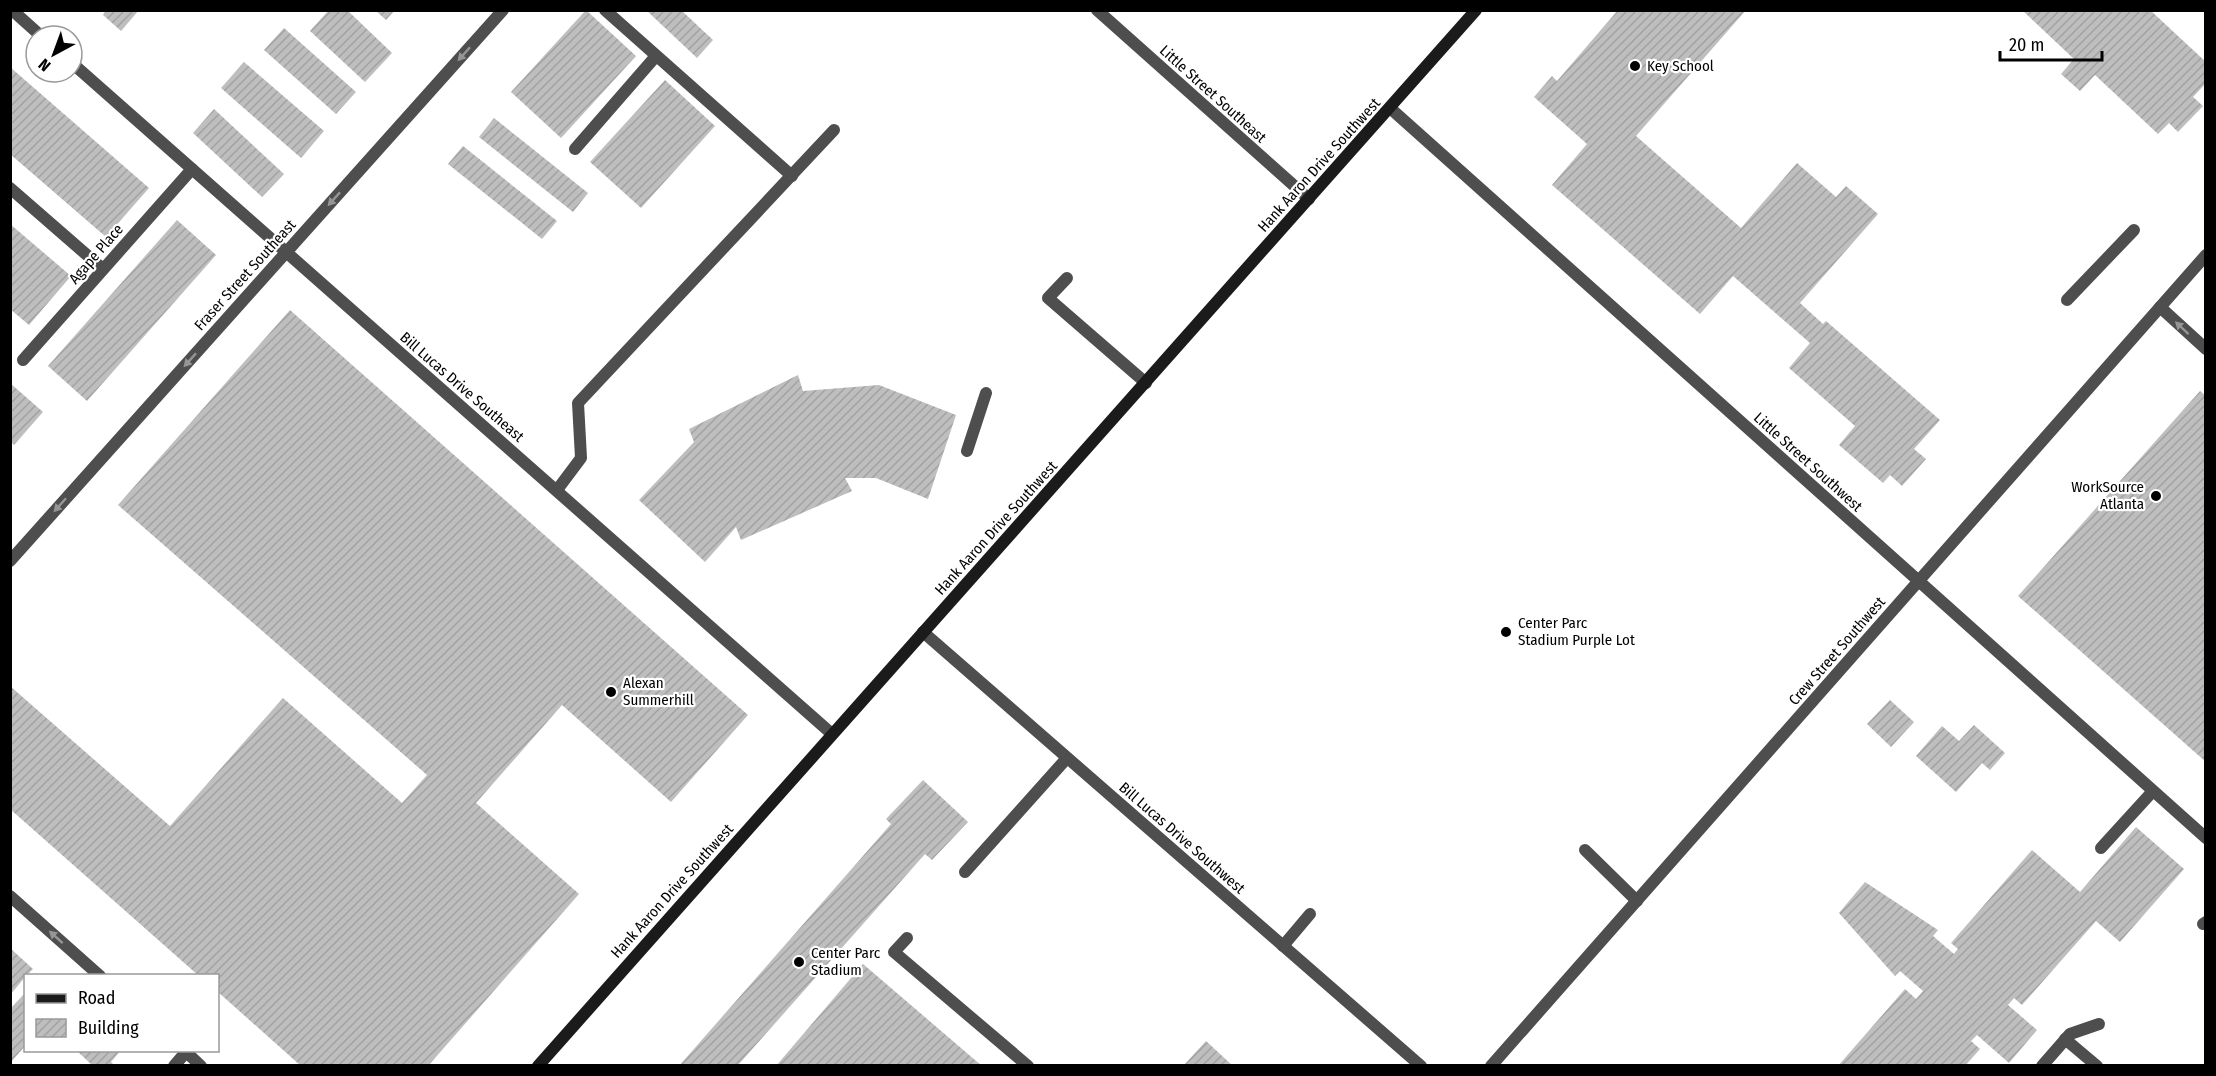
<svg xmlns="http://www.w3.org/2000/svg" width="2216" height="1076" viewBox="0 0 2216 1076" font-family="'Fira Sans Condensed',sans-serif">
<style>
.building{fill:url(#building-hatch)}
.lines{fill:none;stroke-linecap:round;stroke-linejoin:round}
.lane{stroke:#4e4e4e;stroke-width:12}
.street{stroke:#4e4e4e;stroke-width:12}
.secondary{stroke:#1b1b1b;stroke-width:12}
.oneway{fill:#959595}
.poi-dot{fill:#000;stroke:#fff;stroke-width:2}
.labels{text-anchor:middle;stroke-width:4.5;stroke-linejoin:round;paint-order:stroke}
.poi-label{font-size:15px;fill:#000;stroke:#fff;text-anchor:start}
.street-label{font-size:15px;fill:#000;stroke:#fff}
</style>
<defs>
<pattern id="building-hatch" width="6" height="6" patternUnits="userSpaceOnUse" patternTransform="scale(1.5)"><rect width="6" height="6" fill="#bebebe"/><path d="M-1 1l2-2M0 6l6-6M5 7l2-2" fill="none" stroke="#a2a2a2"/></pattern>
</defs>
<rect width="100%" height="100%" fill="#fff"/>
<g class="building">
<path d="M104,10H139L121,31L103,15L105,12Z"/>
<path d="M329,10H347L392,53L365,82L310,31Z"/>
<path d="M375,10H395L386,20Z"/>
<path d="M586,10L636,56L561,138L511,92Z"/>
<path d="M646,10H681L713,40L697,58Z"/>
<path d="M1618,10H1746L1636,136L1741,228L1797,163L1836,197L1846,186L1878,214L1800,303L1823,324L1826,321L1940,420L1914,449L1926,459L1902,486L1890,475L1883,483L1839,445L1855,426L1789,368L1810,343L1733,276L1700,314L1552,185L1587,144L1534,97L1552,76L1557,81Z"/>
<path d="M2022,10H2150L2206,62V83L2193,97L2203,106L2178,132L2169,123L2158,134L2095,75L2080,91L2061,74L2074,59Z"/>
<path d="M284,28L356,92L336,114L264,50Z"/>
<path d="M244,62L324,131L301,158L221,88Z"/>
<path d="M10,67L149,188L106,237L10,154Z"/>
<path d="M665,80L715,126L641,208L590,162Z"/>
<path d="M214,109L284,174L262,197L193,133Z"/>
<path d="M494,118L588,193L573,212L479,137Z"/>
<path d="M463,146L557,221L542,239L448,164Z"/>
<path d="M177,220L216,255L87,401L48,366Z"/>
<path d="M10,224L71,276L29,325L10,309Z"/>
<path d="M290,310L748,715L671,802L562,705L476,803L579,894L428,1066H301L218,992V976H199L10,809V686L170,826L283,698L402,803L427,775L118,505Z"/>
<path d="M798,375L803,391L879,385L956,415L928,499L876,478H845L852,491L741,540L736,527L705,562L639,500L694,442L689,429Z"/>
<path d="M10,383L43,412L14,445L10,441Z"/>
<path d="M2200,391L2206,396V762L2018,596Z"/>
<path d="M1890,700L1914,722L1891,747L1867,724Z"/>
<path d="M1974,725L2005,753L1990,770L1982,763L1956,792L1916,756L1942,726L1959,741Z"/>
<path d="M923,780L968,822L932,860L925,854L739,1064L741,1066H679L891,824L886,819Z"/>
<path d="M2136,827L2184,869L2120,942L2096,921L2022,1005L2014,998L2008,1005L2037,1030L2009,1063L1977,1035L1971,1041L1980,1049L1965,1066H1838L1905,989L1916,999L1923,991L1900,971L1895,976L1839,913L1865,882L1938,930L1933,936L1954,954L1958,949L1951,943L2032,850L2080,892Z"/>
<path d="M10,948L33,969L26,976L10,995Z"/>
<path d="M863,964L982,1066H776Z"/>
<path d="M26,992V1045L10,1063V1009Z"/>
<path d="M1206,1041L1233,1066H1183Z"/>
<path d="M76,1050H121L111,1062L115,1066H93Z"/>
</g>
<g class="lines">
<g class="lane">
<path d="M605,10L792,176"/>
<path d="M575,149L656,56"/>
<path d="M1067,278L1048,298L1146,383"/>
<path d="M2067,300L2134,230"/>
<path d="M2160,307L2206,349"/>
<path d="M967,451L986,393"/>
<path d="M557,490L581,458L578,403L834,130"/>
<path d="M2101,848L2153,791"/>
<path d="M1585,850L1637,901"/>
<path d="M965,872L1067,758"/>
<path d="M2203,924L2206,922"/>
<path d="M907,938L894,952L1028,1066"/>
<path d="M1283,946L1310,914"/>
<path d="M2065,1039L2097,1066"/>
<path d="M2042,1066L2070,1034L2099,1024"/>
</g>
<g class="street">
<path d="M12,10L41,36"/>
<path d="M1097,10L1309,199"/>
<path d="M72,63L832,734"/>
<path d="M1390,108L2206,838"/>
<path d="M10,188L103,269"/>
<path d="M23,360L192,169"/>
<path d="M10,561L503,10"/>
<path d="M923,632L1421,1066"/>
<path d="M10,896L100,976"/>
<path d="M184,1050L201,1066"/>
<path d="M174,1066L186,1052"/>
<path d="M1491,1066L2206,255"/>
</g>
<path class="secondary" d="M538,1066L1476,10"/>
</g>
<defs><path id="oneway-solid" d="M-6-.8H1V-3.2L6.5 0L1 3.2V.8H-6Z" transform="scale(1.5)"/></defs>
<g class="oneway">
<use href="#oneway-solid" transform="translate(464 54) rotate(132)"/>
<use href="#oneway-solid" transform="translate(334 199) rotate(132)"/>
<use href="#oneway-solid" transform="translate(2182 328) rotate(-137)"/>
<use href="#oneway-solid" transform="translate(190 360) rotate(132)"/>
<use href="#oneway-solid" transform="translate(60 505) rotate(132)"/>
<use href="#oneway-solid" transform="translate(56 937) rotate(-138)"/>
</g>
<g class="poi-dot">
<circle cx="1635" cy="66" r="6"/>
<circle cx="2156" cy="496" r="6"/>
<circle cx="1506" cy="632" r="6"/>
<circle cx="611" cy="692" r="6"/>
<circle cx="799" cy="962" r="6"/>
</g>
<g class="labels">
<g class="poi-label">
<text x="1647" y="71">Key School</text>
<text x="2144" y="492" text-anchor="end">WorkSource<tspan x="2144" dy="17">Atlanta</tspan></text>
<text x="1518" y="628">Center Parc<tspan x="1518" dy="17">Stadium Purple Lot</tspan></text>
<text x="623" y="688">Alexan<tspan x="623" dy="17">Summerhill</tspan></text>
<text x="811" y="958">Center Parc<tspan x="811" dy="17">Stadium</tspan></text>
</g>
<g class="street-label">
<text transform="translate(1213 94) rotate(42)" y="5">Little Street Southeast</text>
<text transform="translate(1319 165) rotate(-48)" y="5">Hank Aaron Drive Southwest</text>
<text transform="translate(96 254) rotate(-49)" y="5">Agape Place</text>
<text transform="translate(245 275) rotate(-48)" y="5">Fraser Street Southeast</text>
<text transform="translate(462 387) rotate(41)" y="5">Bill Lucas Drive Southeast</text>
<text transform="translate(1808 462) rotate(42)" y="5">Little Street Southwest</text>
<text transform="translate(996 528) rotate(-48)" y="5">Hank Aaron Drive Southwest</text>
<text transform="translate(1837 651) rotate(-49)" y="5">Crew Street Southwest</text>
<text transform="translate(1182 838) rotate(41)" y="5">Bill Lucas Drive Southwest</text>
<text transform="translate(672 891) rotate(-48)" y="5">Hank Aaron Drive Southwest</text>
</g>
</g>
<rect width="2216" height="1076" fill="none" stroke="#000000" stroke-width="24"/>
<rect x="24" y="974" width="195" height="78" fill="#ffffff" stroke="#999999" stroke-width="1.5"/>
<rect x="36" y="994" width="30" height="9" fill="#1b1b1b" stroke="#999999" stroke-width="1.5"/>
<text x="78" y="1004" font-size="18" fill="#000000">Road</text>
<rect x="36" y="1019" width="30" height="18" fill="url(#building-hatch)" stroke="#999999" stroke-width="1.5"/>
<text x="78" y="1034" font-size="18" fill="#000000">Building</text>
<g transform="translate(54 54) rotate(221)"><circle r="28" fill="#ffffff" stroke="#999999" stroke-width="1.5"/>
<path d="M0-4.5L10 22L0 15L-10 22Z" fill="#000000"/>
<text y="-9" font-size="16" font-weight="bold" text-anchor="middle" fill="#000000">N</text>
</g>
<path d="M2000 51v9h102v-9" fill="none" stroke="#000000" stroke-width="3"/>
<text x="2009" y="51" font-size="18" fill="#000000" stroke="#ffffff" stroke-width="4.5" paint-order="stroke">20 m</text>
</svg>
